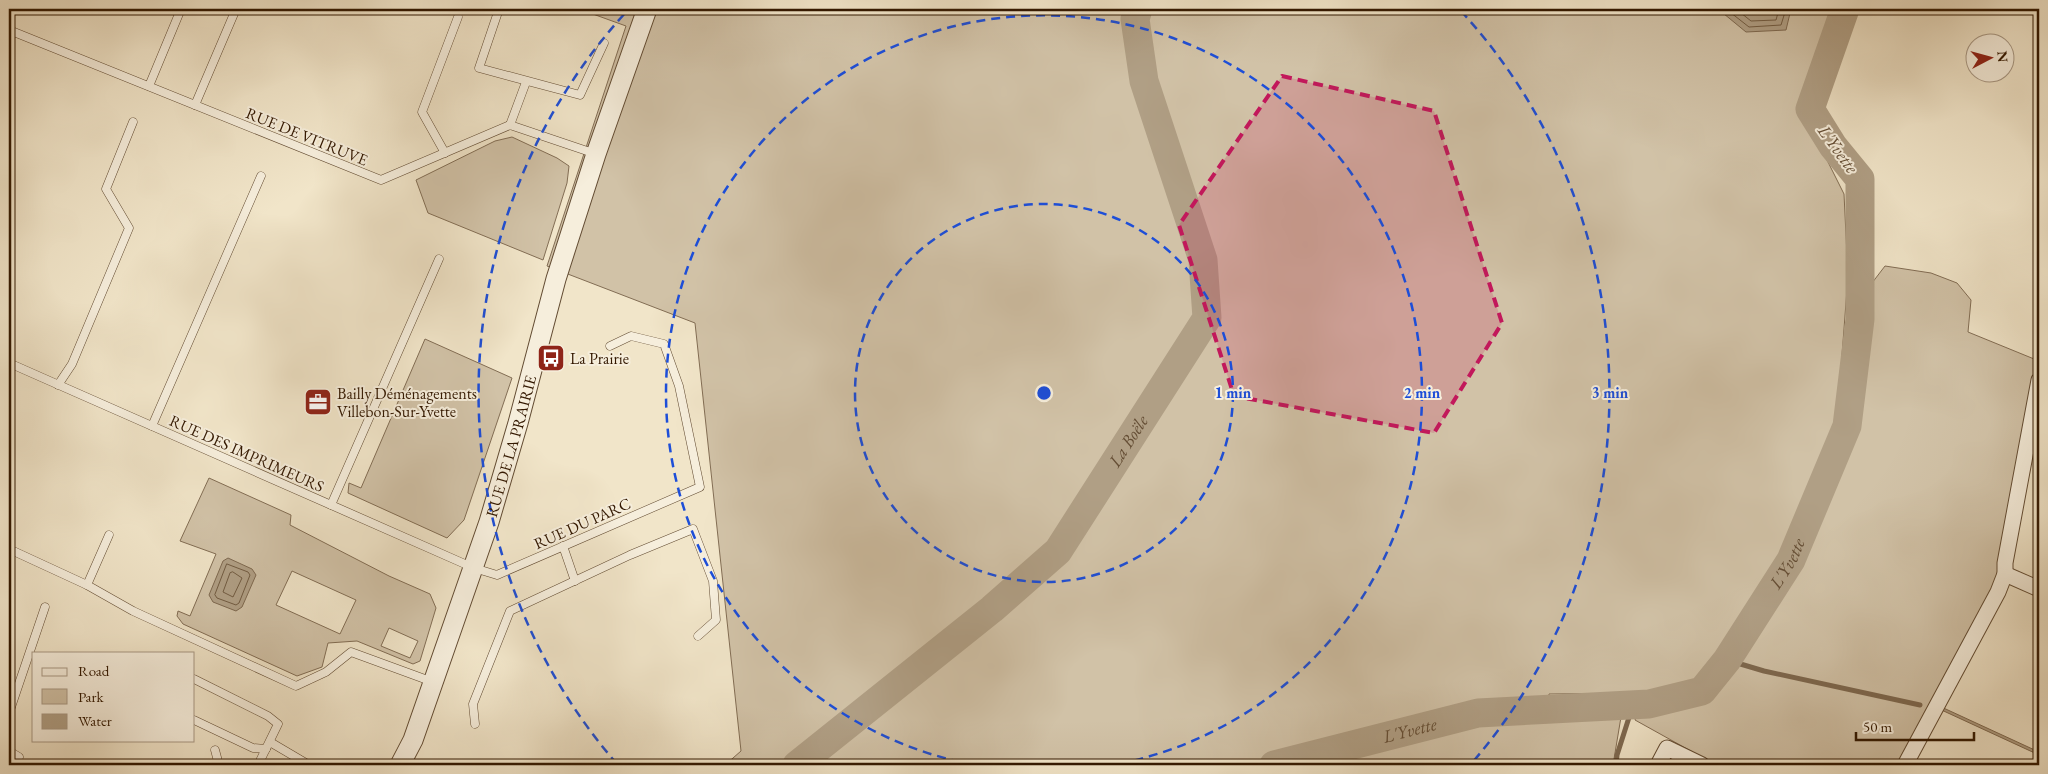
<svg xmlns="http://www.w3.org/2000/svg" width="2048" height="774" viewBox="0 0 2048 774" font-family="'EB Garamond',serif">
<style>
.green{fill:#d1c2a7;stroke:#826d54;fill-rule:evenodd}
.water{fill:#b09f85;stroke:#7e6950}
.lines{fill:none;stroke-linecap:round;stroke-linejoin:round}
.shore{stroke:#725c42;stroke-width:1}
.stream{stroke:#7e6950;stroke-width:5}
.river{stroke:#b09f85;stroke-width:29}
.service-casing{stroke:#624b32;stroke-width:9}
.minor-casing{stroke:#624b32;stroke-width:17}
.tertiary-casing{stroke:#624b32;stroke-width:21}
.service{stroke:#f6eedc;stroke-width:8}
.minor{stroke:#f6eedc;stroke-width:15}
.tertiary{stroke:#f6eedc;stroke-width:19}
.marked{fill:#c2185b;fill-opacity:0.2;stroke:#c2185b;stroke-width:4;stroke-dasharray:10 6;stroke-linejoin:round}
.ring{fill:none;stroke:#1d4ed8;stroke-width:2.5;stroke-dasharray:9 6}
.labels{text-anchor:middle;stroke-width:4;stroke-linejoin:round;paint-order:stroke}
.street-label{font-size:16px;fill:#331800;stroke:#f6eedc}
.poi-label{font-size:16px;fill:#331800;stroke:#f6eedc;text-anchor:start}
.water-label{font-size:18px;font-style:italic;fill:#654e35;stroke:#f6eedc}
.centre{fill:#1d4ed8;stroke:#f6eedc;stroke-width:2.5}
.ring-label{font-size:15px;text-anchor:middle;font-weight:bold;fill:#1d4ed8;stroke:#f6eedc;stroke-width:4;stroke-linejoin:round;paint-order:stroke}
</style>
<rect width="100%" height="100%" fill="#f1e5c9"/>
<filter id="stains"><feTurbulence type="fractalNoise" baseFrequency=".004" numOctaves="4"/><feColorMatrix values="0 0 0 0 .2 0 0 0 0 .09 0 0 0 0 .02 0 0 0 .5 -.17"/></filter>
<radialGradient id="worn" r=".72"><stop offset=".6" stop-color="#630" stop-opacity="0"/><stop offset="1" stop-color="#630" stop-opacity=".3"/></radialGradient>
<g class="green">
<path d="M579,9H1840L1799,104L1844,194L1848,276L1837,421L1765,589L1725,654L1710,672L1691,683L1649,693L1549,694V718L1621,717L1613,765H725L741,751L695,323L547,266L626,26Z"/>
<path d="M512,137L557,158L569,166L567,183L543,260L428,213L416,180L495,141Z"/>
<path d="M1885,266L1931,273L1957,283L1971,300L1968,332L2039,361V370L1993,595L1899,765H1716L1635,720L1637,712L1708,697L1791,560L1847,426L1860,319L1859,300Z"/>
<path d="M425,339L512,378L464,520L447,538L348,493L349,483L361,488Z"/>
<path d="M209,478L291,515L290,525L389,576L430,594L436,608L420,661L413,664L357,641L328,643L322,667L297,676L183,624L177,616L178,611L190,616L216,554L180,541ZM292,571L356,600L340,634L276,605ZM389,628L418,641L410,658L381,646Z"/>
</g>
<g class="water">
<path d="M1718,9H1791L1786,30L1746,32Z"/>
<path d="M228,558L252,569L256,575L242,607L236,611L213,602L209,595L223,561Z"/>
<path d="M1937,705L2039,752V755L1935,707Z"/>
</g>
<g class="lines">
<g class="shore">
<path d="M1726,9L1749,27L1781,25L1786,9"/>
<path d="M1736,9L1751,21L1776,20L1779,9"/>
<path d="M227,564L248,572L250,575L239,603L236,605L217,598L215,595Z"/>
<path d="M233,572L242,578L233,597L223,592L230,573Z"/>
</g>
<g class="stream">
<path d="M1727,660L1764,671L1920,705"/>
<path d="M1616,765L1617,755L1633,705"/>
</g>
<g class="river">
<path id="s1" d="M797,765L992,609L1058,551L1207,318L1203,260L1144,81L1135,19L1138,9"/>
<path id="s2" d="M1274,765L1478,713L1649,704L1702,691L1727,660L1791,560L1847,426L1860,319V179L1833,146L1810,109L1845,9"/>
</g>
<g class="service-casing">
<g id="service">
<path d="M498,12L479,68L580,95L604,43"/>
<path d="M9,30L381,180L510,125L596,154"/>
<path d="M149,86L181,9"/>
<path d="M195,105L236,9"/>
<path d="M510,125L526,82"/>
<path d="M445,153L422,112L458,17"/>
<path d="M9,363L474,568L497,575L700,487L679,386L664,344L631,336L610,346"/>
<path d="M58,385L72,364L129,228L106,189L133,122"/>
<path d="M152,426L261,176"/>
<path d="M331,505L439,259"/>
<path d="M563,546L575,581"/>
<path d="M9,549L87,585L133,611L296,686L326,672L351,652L433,682"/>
<path d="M87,585L109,535"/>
<path d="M194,679L268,716L278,724L258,765"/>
<path d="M9,713L45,607"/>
<path d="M194,720L253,748L266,749"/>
<path d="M475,724L473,704L510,611L630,555L693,529L713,581L716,620L698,636"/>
<path d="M270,742L309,765"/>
<path d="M215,750L219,765"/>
<path d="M9,751L19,757L16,765"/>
</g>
</g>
<g class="minor-casing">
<g id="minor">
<path d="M2005,574L2039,589"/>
<path d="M1658,765L1667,748L1702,765"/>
<path d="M1905,765L1998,592L2005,574V563L2039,380"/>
</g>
</g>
<g class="tertiary-casing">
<g id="tertiary">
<path id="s3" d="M400,765L413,740L489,522L518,423L556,279L596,154L647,9"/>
</g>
</g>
<use href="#service" class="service"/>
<use href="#minor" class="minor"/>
<use href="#tertiary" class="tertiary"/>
</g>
<path class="marked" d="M1282,76L1434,111L1502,323L1434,433L1234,396L1179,225Z"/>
<g class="ring">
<circle cx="1044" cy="393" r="189"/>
<path d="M975 765A378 378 0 1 1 1113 765"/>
<path d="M617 764A566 566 0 0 1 627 11M1461 11A566 566 0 0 1 1471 764"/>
</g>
<defs>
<g id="bus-square" transform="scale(1.4375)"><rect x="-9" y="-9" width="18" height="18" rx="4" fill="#8f2418" stroke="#f6eedc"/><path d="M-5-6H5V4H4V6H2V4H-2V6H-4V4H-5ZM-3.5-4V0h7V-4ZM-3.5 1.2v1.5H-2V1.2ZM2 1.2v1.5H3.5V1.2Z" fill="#fff"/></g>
<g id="office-square" transform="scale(1.4375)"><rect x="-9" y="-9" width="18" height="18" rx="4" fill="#8f2418" stroke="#f6eedc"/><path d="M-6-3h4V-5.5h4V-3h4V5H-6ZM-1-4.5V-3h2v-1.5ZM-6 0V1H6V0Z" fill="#fff"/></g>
</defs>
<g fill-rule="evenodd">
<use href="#bus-square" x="551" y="358"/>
<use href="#office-square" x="318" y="402"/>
</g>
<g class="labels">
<g class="street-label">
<text transform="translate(307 136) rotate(22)" y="6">RUE DE VITRUVE</text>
<text dy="6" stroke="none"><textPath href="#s3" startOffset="338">RUE DE LA PRAIRIE</textPath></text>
<text transform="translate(247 453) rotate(24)" y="6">RUE DES IMPRIMEURS</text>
<text transform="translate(582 523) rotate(-24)" y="6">RUE DU PARC</text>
</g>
<g class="poi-label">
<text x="570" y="364">La Prairie</text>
<text x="337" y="399">Bailly Déménagements<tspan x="337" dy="18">Villebon-Sur-Yvette</tspan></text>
</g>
<g class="water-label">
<text transform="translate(1838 149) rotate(54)" y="6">L'Yvette</text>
<text dy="6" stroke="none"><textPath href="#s1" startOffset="468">La Boële</textPath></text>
<text dy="6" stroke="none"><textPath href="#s2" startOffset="590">L'Yvette</textPath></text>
<text dy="6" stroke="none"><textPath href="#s2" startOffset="140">L'Yvette</textPath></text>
</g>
</g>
<circle cx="1044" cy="393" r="8" class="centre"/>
<g class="ring-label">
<text x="1233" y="398">1 min</text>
<text x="1422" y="398">2 min</text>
<text x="1610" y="398">3 min</text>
</g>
<rect width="2048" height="774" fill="none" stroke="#f1e5c9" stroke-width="30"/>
<rect x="10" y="10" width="2028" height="754" fill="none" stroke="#331800" stroke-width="2.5"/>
<rect x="15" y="15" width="2018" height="744" fill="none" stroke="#331800"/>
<rect x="32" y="652" width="162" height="90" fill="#f6eedc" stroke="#a89884"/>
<rect x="42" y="668" width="25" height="8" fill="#f6eedc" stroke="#a89884"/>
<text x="78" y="676" font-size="15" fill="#331800">Road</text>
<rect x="42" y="689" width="25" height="15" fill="#d1c2a7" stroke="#a89884"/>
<text x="78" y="702" font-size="15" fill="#331800">Park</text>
<rect x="42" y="714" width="25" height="15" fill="#b09f85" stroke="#a89884"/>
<text x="78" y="726" font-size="15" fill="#331800">Water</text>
<g transform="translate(1990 58) rotate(84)"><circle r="24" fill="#f6eedc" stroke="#a89884"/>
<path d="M0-4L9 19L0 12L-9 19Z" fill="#8f2418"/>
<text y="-8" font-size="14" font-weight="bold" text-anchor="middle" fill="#331800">N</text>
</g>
<path d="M1856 732v8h118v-8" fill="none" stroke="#331800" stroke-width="2.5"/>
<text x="1863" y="732" font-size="15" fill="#331800" stroke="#f6eedc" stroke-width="4" paint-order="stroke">50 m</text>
<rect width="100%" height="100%" filter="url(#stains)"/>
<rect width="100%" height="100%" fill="url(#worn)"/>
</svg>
